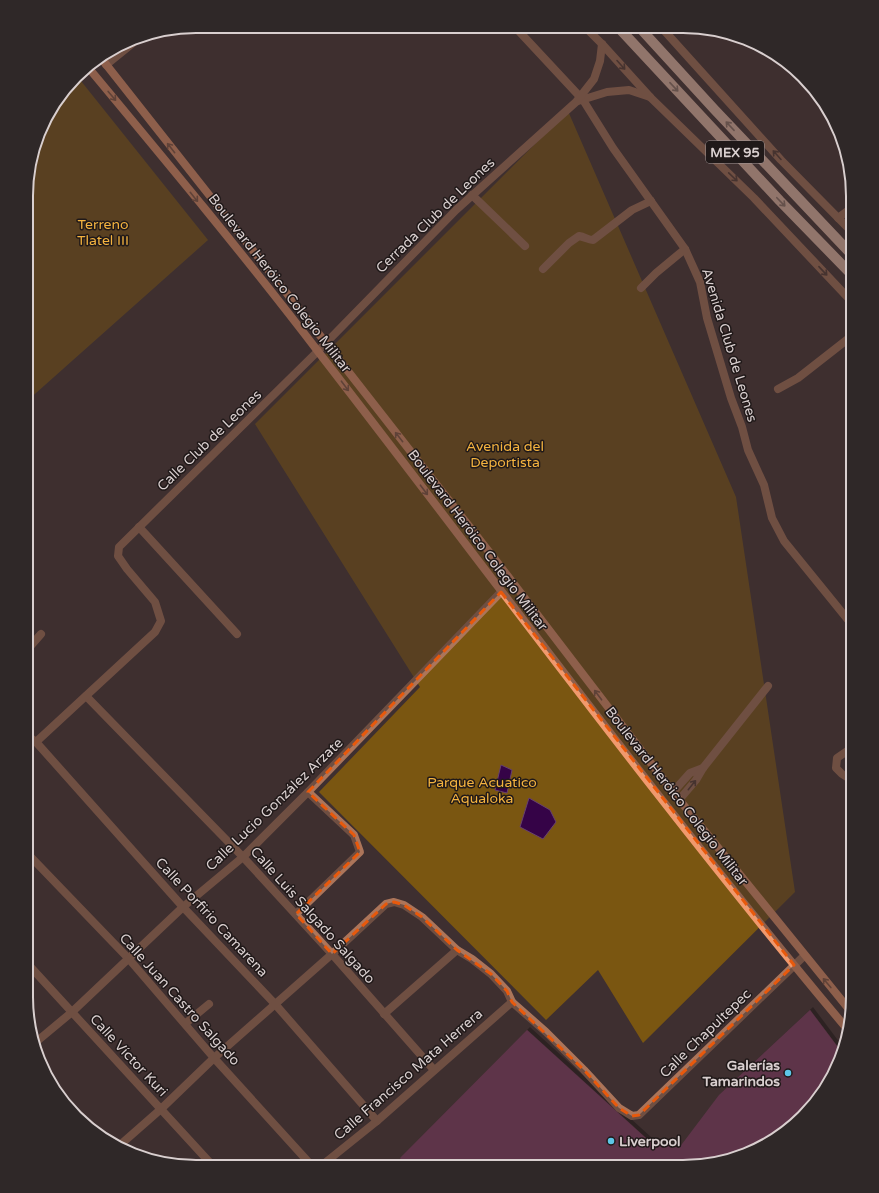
<svg xmlns="http://www.w3.org/2000/svg" width="879" height="1193" viewBox="0 0 879 1193" font-family="'Varela Round',sans-serif">
<style>
.green{fill:#7a5611}
.water{fill:#350347;stroke:#664070}
.building{fill:#863b68;filter:url(#shadow)}
.lines{fill:none;stroke-linecap:round;stroke-linejoin:round}
.minor{stroke:#ac755a;stroke-width:8}
.tertiary{stroke:#ac755a;stroke-width:8}
.secondary{stroke:#f0996d;stroke-width:8}
.primary{stroke:#f7cab4;stroke-width:10}
.oneway{stroke:#513930}
.oneway2{stroke:#967a6e}
.oneway3{stroke:#885943}
.marked{fill:none;stroke:#e8590c;stroke-width:3;stroke-dasharray:8 5;stroke-linejoin:round}
.poi-dot{fill:#5dc7e8;stroke:#201919;stroke-width:1.5}
.labels{text-anchor:middle;stroke-width:3;stroke-linejoin:round;paint-order:stroke}
.shield{fill:#201919;stroke:#a29898;stroke-width:1}
.shield-label{font-size:13px;font-weight:bold;fill:#d9cfcf}
.street-label{font-size:14px;fill:#d9cfcf;stroke:#201919}
.park-label{font-size:14px;fill:#f4b33f;stroke:#201919}
.poi-label{font-size:14px;font-weight:bold;fill:#d9cfcf;stroke:#201919;text-anchor:end}
.rim{fill:none;stroke:#d9cfcf;stroke-width:2}
</style>
<defs>
<filter id="shadow"><feDropShadow dx="3" dy="-3" stdDeviation="0" flood-color="#0009"/></filter>
</defs>
<rect width="100%" height="100%" fill="#3e2f30"/>
<g class="green">
<path d="M77,76L208,240L27,401V173L49,111Z"/>
<path d="M568,111L736,497L795,892L643,1043L598,970L546,1020L319,792L420,687L255,424Z"/>
</g>
<g class="water">
<path d="M501,765L512,770L507,793L495,790Z"/>
<path d="M529,798L550,810L556,822L543,839L520,827Z"/>
</g>
<path class="building" d="M810,1010L843,1054L824,1092L795,1125L759,1149L684,1167L406,1166L400,1158L527,1030L648,1140L679,1148L719,1095Z"/>
<g class="lines">
<g class="minor">
<path d="M515,27L583,100L613,148L685,249L700,282L707,318L731,398L742,427L748,450L764,485L772,518L784,541L853,626"/>
<path d="M155,33H163L169,30"/>
<path d="M106,65L143,35"/>
<path d="M578,101L607,92L629,90L650,97"/>
<path d="M472,195L525,246"/>
<path d="M838,218L853,207"/>
<path d="M543,269L569,243L579,236C585,237 588,240 593,240L632,210L651,201"/>
<path d="M641,288L656,273L685,249"/>
<path d="M778,389L798,378L853,335"/>
<path d="M139,527L237,634"/>
<path d="M27,650L41,634"/>
<path d="M86,696L243,857L332,954L434,1070"/>
<path d="M26,734L36,742L183,907L275,1004L377,1121"/>
<path d="M36,742L155,632L161,621L155,602L127,569L118,556L119,547L318,351L456,210L576,102L594,79L600,61L602,44"/>
<path d="M853,781L842,774L836,768L837,758L853,747"/>
<path d="M673,792L690,773L703,768"/>
<path d="M679,800L696,780L703,768L768,686"/>
<path d="M26,852L128,958L214,1058L312,1166"/>
<path d="M296,914L360,852L354,835L308,792"/>
<path d="M26,962L213,1166"/>
<path d="M384,1014L457,950"/>
<path d="M186,1023L209,1004"/>
<path d="M36,1042L72,1012L183,907L243,857L308,792L501,592"/>
<path d="M120,1145L161,1109L214,1058L332,954L386,904L394,902L404,905L422,917L457,950L472,959L491,974L507,991L512,1002L546,1032L584,1070L619,1108L632,1116L639,1115L804,956"/>
<path d="M321,1166L377,1121L512,1002"/>
</g>
<g class="tertiary">
<path d="M585,27L602,44L650,97L754,198L853,303"/>
<path d="M661,27L781,160L853,233"/>
</g>
<g class="secondary">
<path d="M101,58L326,343L497,562L673,792L852,1013"/>
<path d="M87,66C166,161 245,256 320,354C495,580 664,811 848,1030"/>
</g>
<g class="primary">
<path d="M618,27L780,201L853,276"/>
<path d="M639,27L714,109L853,256"/>
</g>
</g>
<defs><path id="oneway-shaft" d="M-6 0H5M1.5-3L5.5 0L1.5 3" fill="none" stroke-width="1.6" stroke-linecap="round" stroke-linejoin="round"/></defs>
<g class="oneway">
<use href="#oneway-shaft" transform="translate(621 65) rotate(48)"/>
<use href="#oneway-shaft" transform="translate(777 155) rotate(-132)"/>
<use href="#oneway-shaft" transform="translate(733 177) rotate(44)"/>
<use href="#oneway-shaft" transform="translate(823 271) rotate(47)"/>
<use href="#oneway-shaft" transform="translate(692 785) rotate(-51)"/>
</g>
<g class="oneway2">
<use href="#oneway-shaft" transform="translate(674 87) rotate(47)"/>
<use href="#oneway-shaft" transform="translate(730 126) rotate(-133)"/>
<use href="#oneway-shaft" transform="translate(781 202) rotate(46)"/>
</g>
<g class="oneway3">
<use href="#oneway-shaft" transform="translate(112 96) rotate(50)"/>
<use href="#oneway-shaft" transform="translate(171 148) rotate(-128)"/>
<use href="#oneway-shaft" transform="translate(194 197) rotate(51)"/>
<use href="#oneway-shaft" transform="translate(345 386) rotate(53)"/>
<use href="#oneway-shaft" transform="translate(399 437) rotate(-128)"/>
<use href="#oneway-shaft" transform="translate(424 490) rotate(53)"/>
<use href="#oneway-shaft" transform="translate(598 695) rotate(-127)"/>
<use href="#oneway-shaft" transform="translate(827 983) rotate(-130)"/>
</g>
<path d="M0 0H879V1193H0ZM501,592L794,965L639,1115L632,1116L619,1108L584,1070L512,1002L507,991L491,974L457,950L422,917L404,905L394,902L386,904L332,954L296,914L360,852L354,835L308,792Z" fill="#3e2f30" fill-opacity=".55" fill-rule="evenodd"/>
<path class="marked" d="M501,592L794,965L639,1115L632,1116L619,1108L584,1070L512,1002L507,991L491,974L457,950L422,917L404,905L394,902L386,904L332,954L296,914L360,852L354,835L308,792Z"/>
<g class="poi-dot">
<circle cx="788" cy="1073" r="4"/>
<circle cx="611" cy="1141" r="4"/>
</g>
<g class="labels">
<rect class="shield" x="706" y="141" width="58" height="22" rx="3"/>
<g class="shield-label">
<text x="735" y="157">MEX 95</text>
</g>
<g class="street-label">
<text transform="translate(435 215) rotate(-44)" y="5">Cerrada Club de Leones</text>
<text transform="translate(280 283) rotate(52)" y="5">Boulevard Heróico Colegio Militar</text>
<text transform="translate(730 345) rotate(73)" y="5">Avenida Club de Leones</text>
<text transform="translate(209 440) rotate(-44)" y="5">Calle Club de Leones</text>
<text transform="translate(478 540) rotate(53)" y="5">Boulevard Heróico Colegio Militar</text>
<text transform="translate(677 796) rotate(52)" y="5">Boulevard Heróico Colegio Militar</text>
<text transform="translate(274 804) rotate(-44)" y="5">Calle Lucio González Arzate</text>
<text transform="translate(313 915) rotate(48)" y="5">Calle Luis Salgado Salgado</text>
<text transform="translate(212 917) rotate(47)" y="5">Calle Porfirio Camarena</text>
<text transform="translate(180 999) rotate(48)" y="5">Calle Juan Castro Salgado</text>
<text transform="translate(705 1033) rotate(-44)" y="5">Calle Chapultepec</text>
<text transform="translate(129 1055) rotate(47)" y="5">Calle Víctor Kuri</text>
<text transform="translate(408 1074) rotate(-41)" y="5">Calle Francisco Mata Herrera</text>
</g>
<g class="park-label">
<text x="103" y="229">Terreno<tspan x="103" dy="16">Tlatel III</tspan></text>
<text x="505" y="451">Avenida del<tspan x="505" dy="16">Deportista</tspan></text>
<text x="482" y="787">Parque Acuatico<tspan x="482" dy="16">Aqualoka</tspan></text>
</g>
<g class="poi-label">
<text x="780" y="1070">Galerías<tspan x="780" dy="16">Tamarindos</tspan></text>
<text x="619" y="1146" text-anchor="start">Liverpool</text>
</g>
</g>
<path d="M0 0H879V1193H0ZM196 33H683A163 163 0 0 1 846 196V997A163 163 0 0 1 683 1160H196A163 163 0 0 1 33 997V196A163 163 0 0 1 196 33Z" fill="#2f2828" fill-rule="evenodd"/>
<path class="rim" d="M196 33H683A163 163 0 0 1 846 196V997A163 163 0 0 1 683 1160H196A163 163 0 0 1 33 997V196A163 163 0 0 1 196 33Z"/>
</svg>
